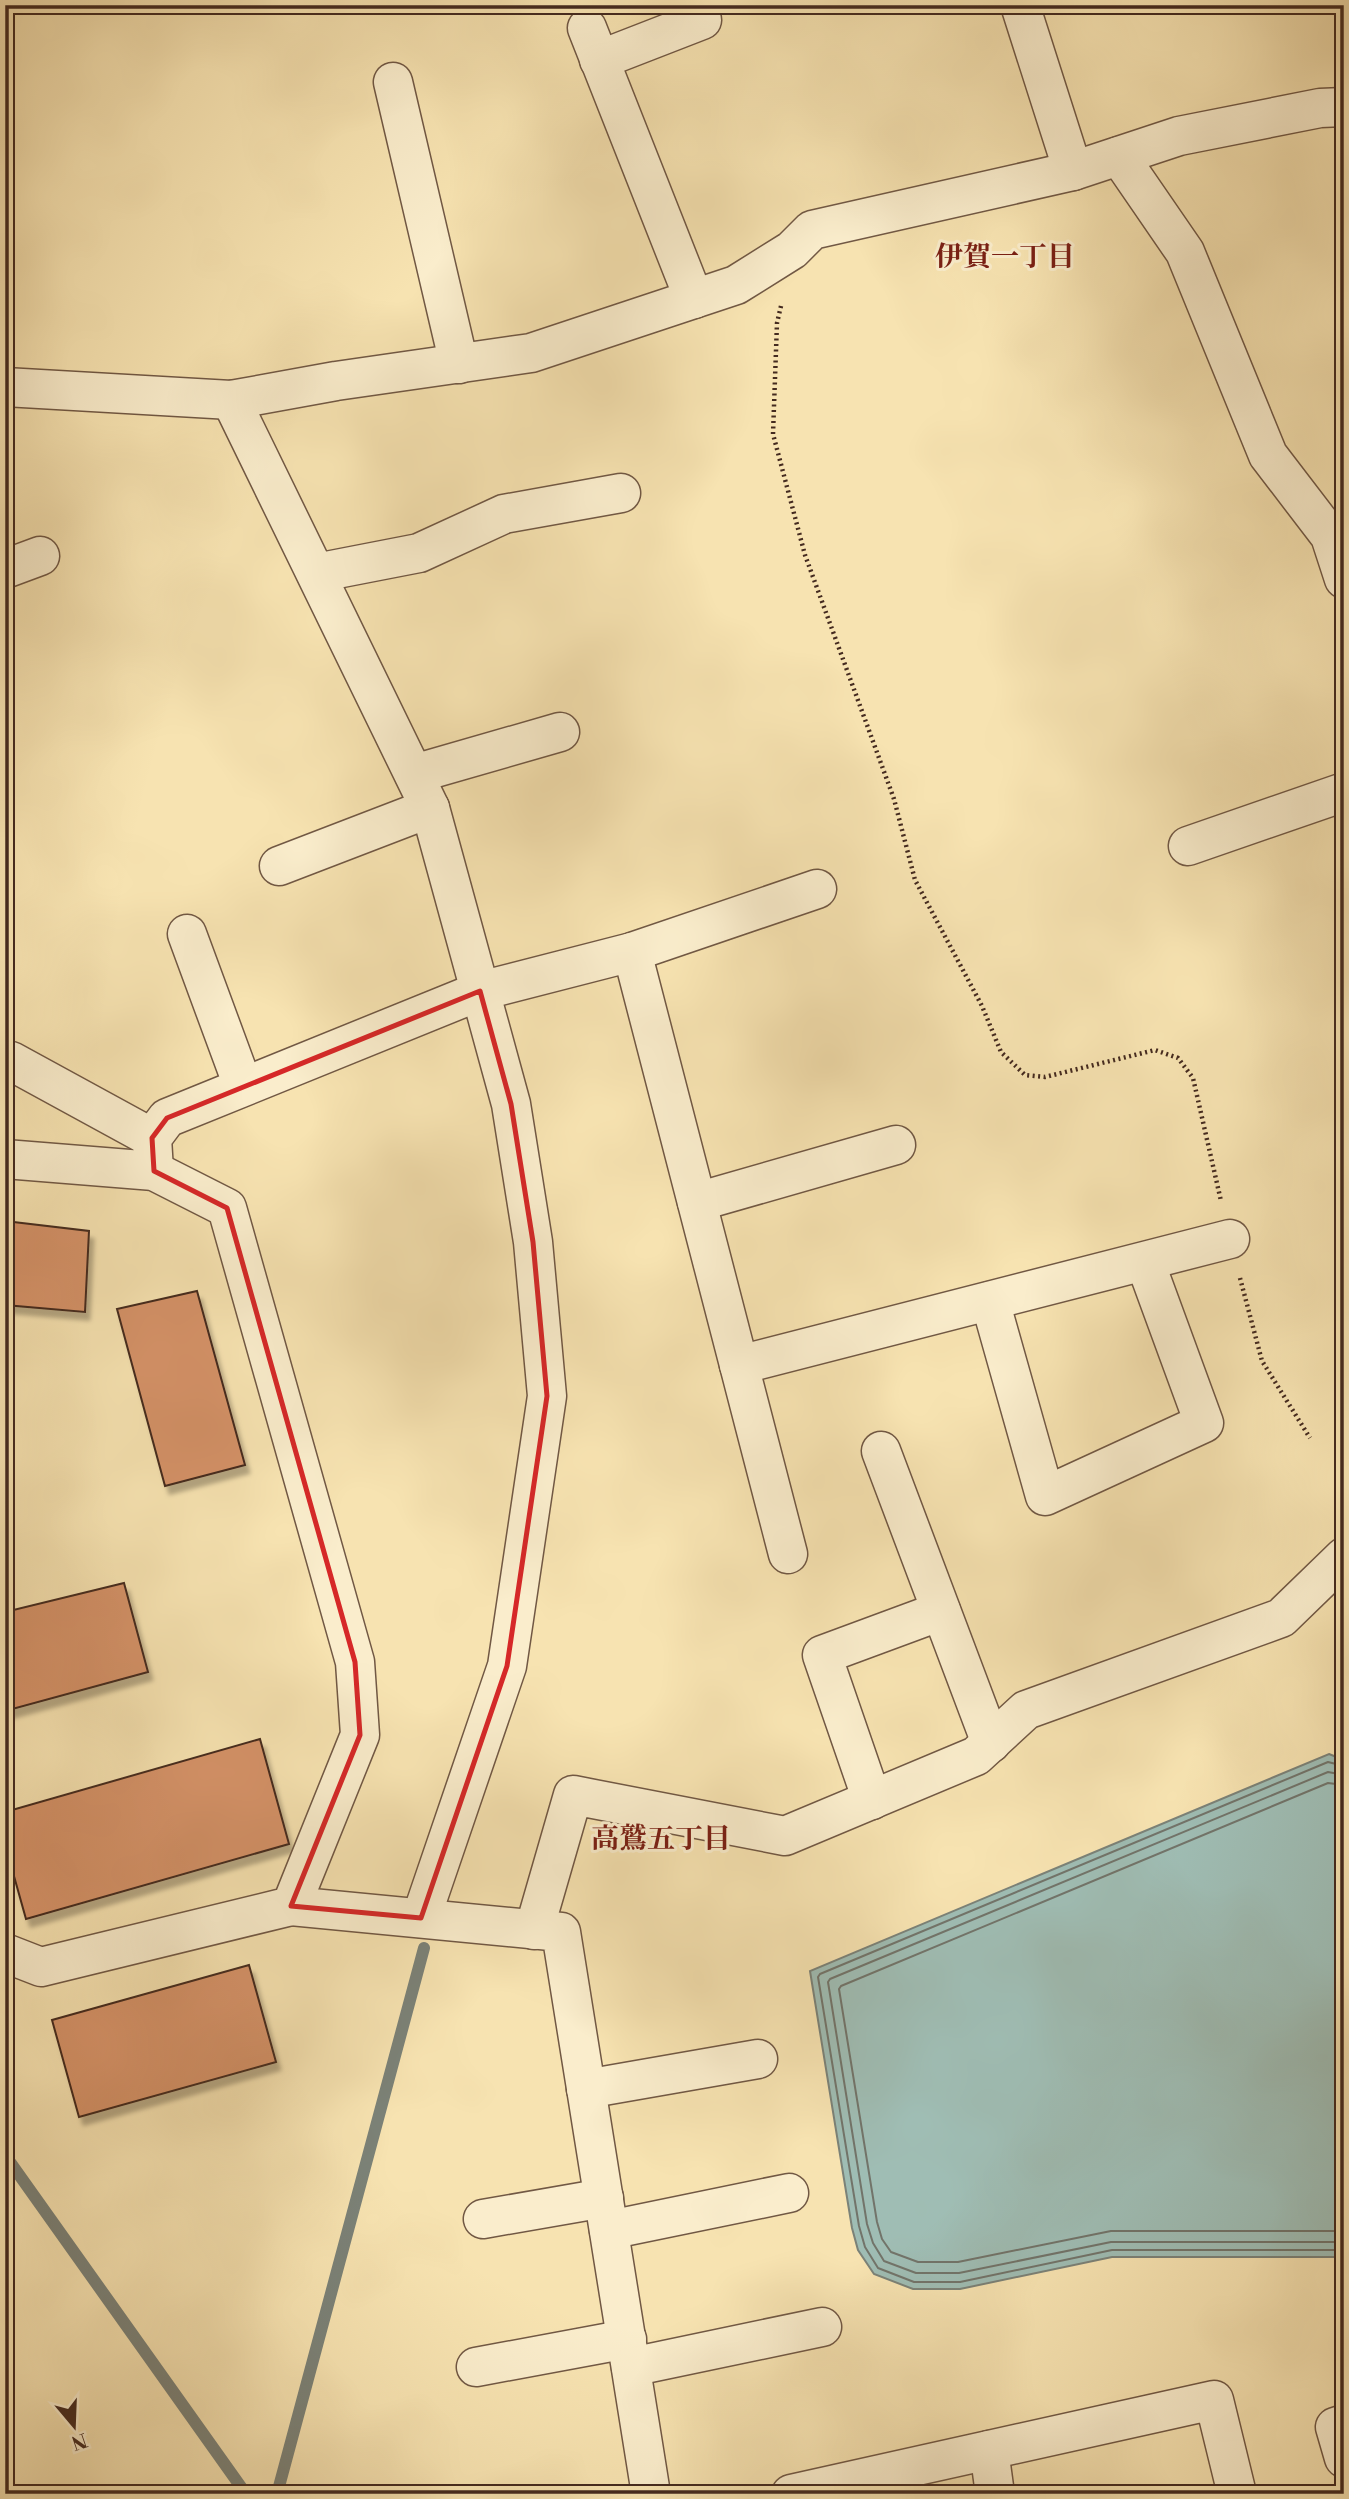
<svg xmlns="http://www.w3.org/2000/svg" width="1349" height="2499" viewBox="0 0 1349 2499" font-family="'Libre Bodoni','Noto Serif JP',serif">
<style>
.water{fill:#9fbdb4;stroke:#7b8278;stroke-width:2}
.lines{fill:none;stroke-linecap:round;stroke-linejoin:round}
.shore{stroke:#72746a;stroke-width:2}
.stream{stroke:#7b8278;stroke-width:12}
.building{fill:#d59267;stroke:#442a1f;stroke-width:2;filter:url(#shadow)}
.minor-casing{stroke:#715844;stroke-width:41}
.path{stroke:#442a1f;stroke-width:4.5;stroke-dasharray:2 3.5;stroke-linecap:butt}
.minor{stroke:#faedcc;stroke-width:38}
.marked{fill:none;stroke:#d62828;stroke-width:5;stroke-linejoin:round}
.labels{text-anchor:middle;stroke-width:6;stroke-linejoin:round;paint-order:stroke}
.neighbourhood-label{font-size:28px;font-weight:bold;fill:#7a1f14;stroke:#faedcc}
</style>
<defs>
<filter id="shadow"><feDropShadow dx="4.5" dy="8" stdDeviation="2" flood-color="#0004"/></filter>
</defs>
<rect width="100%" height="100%" fill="#f7e3b1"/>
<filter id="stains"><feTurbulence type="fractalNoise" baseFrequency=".00286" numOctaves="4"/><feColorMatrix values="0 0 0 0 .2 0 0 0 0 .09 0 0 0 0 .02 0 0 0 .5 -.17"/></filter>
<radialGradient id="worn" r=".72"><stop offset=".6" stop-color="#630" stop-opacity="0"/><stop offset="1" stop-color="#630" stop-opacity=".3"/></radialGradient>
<path class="water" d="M1329,1754L1344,1760V2257H1112L960,2289H913L874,2274L858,2250L852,2228L810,1971Z"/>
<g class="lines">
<g class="shore">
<path d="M1344,1766L1328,1762L820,1974L818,1977L859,2226L865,2247L878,2268L914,2282H960L1112,2250H1344"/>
<path d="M1344,1775L1328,1772L830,1979L828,1982L867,2224L873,2243L884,2261L916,2273H959L1111,2242H1344"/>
<path d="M1344,1785L1328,1783L841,1986L839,1989L877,2222L882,2239L891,2252L918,2262H958L1111,2231H1344"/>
</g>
<g class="stream">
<path d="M5,2155L246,2494"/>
<path d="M277,2494L424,1948"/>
</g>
</g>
<g class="building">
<path d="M5,1221L89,1231L85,1312L5,1305Z"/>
<path d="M197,1291L245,1465L165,1486L117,1309Z"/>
<path d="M124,1583L148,1672L5,1711V1612Z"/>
<path d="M260,1739L289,1844L26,1919L5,1844V1812Z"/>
<path d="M249,1965L276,2062L79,2117L52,2020Z"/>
</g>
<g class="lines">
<g class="minor-casing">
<g id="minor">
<path d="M1020,5L1073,171"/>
<path d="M587,28L694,299"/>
<path d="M599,60L702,20"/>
<path d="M393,82L459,364"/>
<path d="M1119,156L1185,252L1268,455L1330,536L1344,579"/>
<path d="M5,387L231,400L336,381L531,353L736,285L792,250L812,230L1073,171L1179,136L1320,108L1344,107"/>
<path d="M231,400L430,808L511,1104L533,1242L547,1396L507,1666L421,1918"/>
<path d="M5,569L40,556"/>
<path d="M316,573L419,553L504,514L621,493"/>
<path d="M414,774L560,732"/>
<path d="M1188,846L1344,792"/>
<path d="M279,866L430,808"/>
<path d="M187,934L243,1086"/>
<path d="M632,952L788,1554"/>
<path d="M5,1062L11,1061L152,1138"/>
<path d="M5,1159L154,1171L227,1208L355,1662L360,1735L291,1906L41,1967L5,1953"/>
<path d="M154,1171L152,1138L167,1118L480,991L632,952L817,889"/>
<path d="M697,1202L896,1145"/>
<path d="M990,1301L1045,1496L1204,1423L1145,1262"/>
<path d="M739,1365L1230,1239"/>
<path d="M881,1451L991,1743"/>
<path d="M872,1800L822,1655L941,1611"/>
<path d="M291,1906L561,1932L651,2494"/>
<path d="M534,1930L573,1795L785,1836L976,1756L1026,1710L1281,1618L1344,1557"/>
<path d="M586,2089L758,2059"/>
<path d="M483,2219L604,2198"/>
<path d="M609,2230L789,2193"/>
<path d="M476,2367L627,2339"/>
<path d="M631,2367L822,2327"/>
<path d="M1344,2424L1335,2427L1344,2458"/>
<path d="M989,2450L995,2494"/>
<path d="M791,2494L1214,2400L1237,2494"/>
</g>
</g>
<g class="path">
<path d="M781,306L777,323L773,434L805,555L894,799L915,880L982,1006L1001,1052L1025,1075L1045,1077L1155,1050L1178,1058L1193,1078L1221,1201"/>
<path d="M1240,1278L1262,1361L1310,1438"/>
</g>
<use href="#minor" class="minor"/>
</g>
<path class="marked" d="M480,991L511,1104L533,1242L547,1396L507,1666L421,1918L291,1906L360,1735L355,1662L227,1208L154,1171L152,1138L167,1118Z"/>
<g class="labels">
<g class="neighbourhood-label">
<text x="1005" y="266">伊賀一丁目</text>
<text x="661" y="1848">高鷲五丁目</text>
</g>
</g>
<rect width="1349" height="2499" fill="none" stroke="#f7e3b1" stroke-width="28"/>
<rect x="7" y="7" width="1335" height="2485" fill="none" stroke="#442a1f" stroke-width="3.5"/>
<rect x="14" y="14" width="1321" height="2471" fill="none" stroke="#442a1f" stroke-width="2"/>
<g transform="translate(74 2426) rotate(161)" stroke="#faedcc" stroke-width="5" paint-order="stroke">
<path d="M0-5L12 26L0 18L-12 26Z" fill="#442a1f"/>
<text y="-10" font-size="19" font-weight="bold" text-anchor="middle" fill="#442a1f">N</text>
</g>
<rect width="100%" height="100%" filter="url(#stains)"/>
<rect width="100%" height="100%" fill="url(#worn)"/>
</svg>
